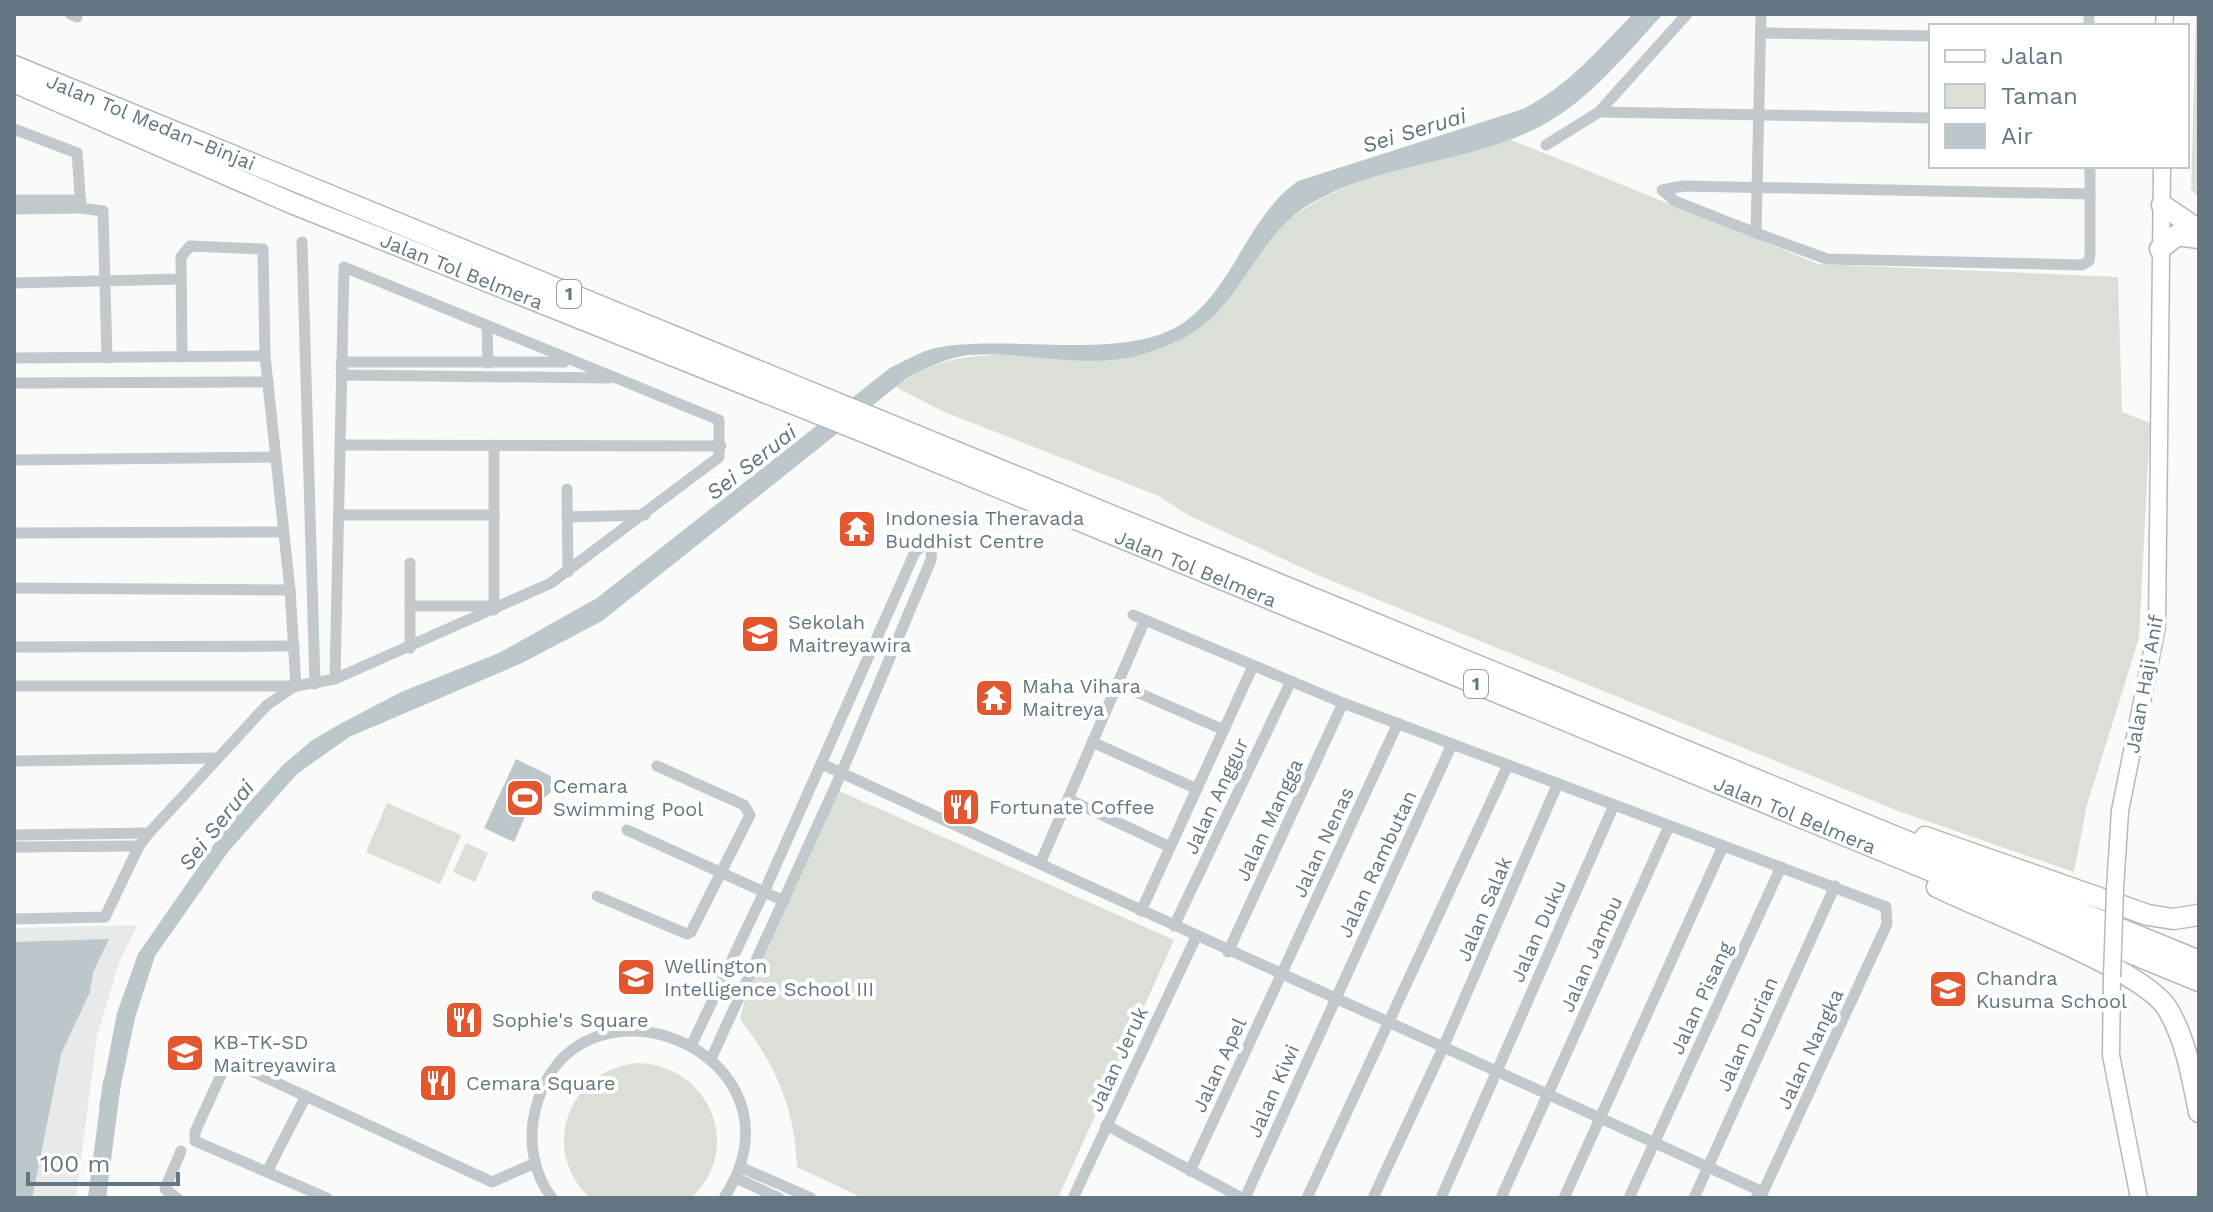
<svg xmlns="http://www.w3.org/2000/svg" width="2213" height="1212" viewBox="0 0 2213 1212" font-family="'Work Sans',sans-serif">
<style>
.built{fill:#e8e9e9}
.green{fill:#dadfd7}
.water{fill:#bbc7cb}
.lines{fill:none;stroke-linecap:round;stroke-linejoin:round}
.river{stroke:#bbc7cb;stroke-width:18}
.secondary-casing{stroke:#b3babf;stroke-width:19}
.motorway-casing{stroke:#b4b9bd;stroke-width:23}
.minor{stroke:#c3c8cc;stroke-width:11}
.secondary{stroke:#fff;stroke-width:16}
.motorway{stroke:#fff;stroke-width:20}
.secondary-bridge-casing{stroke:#b3babf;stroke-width:19;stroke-linecap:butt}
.secondary-bridge{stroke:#fff;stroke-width:16}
.labels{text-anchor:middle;stroke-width:8;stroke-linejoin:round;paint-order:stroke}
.shield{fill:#fff;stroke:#939fa8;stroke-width:2}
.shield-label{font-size:18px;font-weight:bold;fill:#657683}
.street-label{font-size:20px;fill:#657683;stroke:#fff}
.poi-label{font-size:20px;fill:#657683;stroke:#fff;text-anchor:start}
.water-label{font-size:22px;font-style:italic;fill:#60757c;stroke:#fff}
</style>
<rect width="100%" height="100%" fill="#fafaf8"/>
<path class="built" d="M138,925L120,960L97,1036L76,1198H14V928Z"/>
<g class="green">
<path d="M2196,14H2199V197L2191,190Z"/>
<path d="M1509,139L1818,264L2118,277L2122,412L2150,423L2139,638L2087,805L2074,872L1901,812L1320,576L1188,515L1159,496L942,411L896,387C957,338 1034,361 1106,356C1117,355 1132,357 1143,353C1153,350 1230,295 1236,287C1251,266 1267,235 1288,220C1351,172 1434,161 1509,139Z"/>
<path d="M837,790L1174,940L1058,1198H863L797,1167C795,1109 776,1065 740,1019L748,987Z"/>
<path d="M387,803L461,835L440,884L366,852Z"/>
<path d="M466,843L488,853L475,882L453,872Z"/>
<path d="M638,1063C709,1065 745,1148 691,1198H590C538,1149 569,1069 638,1063Z"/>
</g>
<g class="water">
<path d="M1633,14H1663C1625,55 1589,101 1539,127C1466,164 1380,162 1310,204C1260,233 1244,296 1198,329C1182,341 1162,348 1143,354C1087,371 1026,350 968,355C946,358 926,368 907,378L602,621L522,663L349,737L297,774L228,852L155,956L135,1018L117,1104L99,1107L117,1013L138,954L224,830L283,765L311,741L340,724L401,692L499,653L597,598L890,368C904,361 920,352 935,348C1006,333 1125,363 1183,323C1235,287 1246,218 1298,181L1523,109C1568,86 1598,50 1633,14Z"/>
<path d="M516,759L551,776V792L527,812L514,842L484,828Z"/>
<path d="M109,939L93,972L90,992L61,1054L32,1198H14V942Z"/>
</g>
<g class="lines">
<path class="river" d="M97,1198L112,1082"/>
<g class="secondary-casing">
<g id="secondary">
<path d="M2164,26L2165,14"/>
<path d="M2115,889L2120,811L2157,627L2162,166"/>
<path d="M2112,977L2111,1055L2139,1198"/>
</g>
</g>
<g class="motorway-casing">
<g id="motorway">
<path id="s1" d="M14,66L2199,961"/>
<path id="s2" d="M14,82L289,202L864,432L2199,981"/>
<path d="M2162,205L2199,230"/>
<path d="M2160,249L2177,235L2199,238"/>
<path d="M1925,837L2148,915L2173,919L2199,915"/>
<path d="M1937,887C1987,912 2142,968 2167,1008C2186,1039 2192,1077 2199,1112"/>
</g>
</g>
<g class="minor">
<path d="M70,14L77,17"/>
<path d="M1761,14L1756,233L1827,259L2082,265L2089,261L2090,253V166"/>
<path d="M2089,26V14"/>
<path d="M1761,33L1931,36"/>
<path d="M1599,112L1931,118"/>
<path d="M14,129L77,153L81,208L103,211L107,358"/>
<path d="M1546,145L1599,112L1687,14"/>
<path d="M14,200H81"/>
<path d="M14,209L81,208"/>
<path d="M1756,233L1675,201L1662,190L1683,186L2090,194"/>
<path d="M302,242L315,684"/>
<path d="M14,283L181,279"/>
<path d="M487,326L488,363"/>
<path d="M182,357L181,257L190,246L263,249L265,356L290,590L296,686"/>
<path d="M14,358L265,356"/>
<path d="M341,362H564"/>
<path d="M341,375L609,378"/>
<path d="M14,383L268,382"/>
<path d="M340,445L721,446"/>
<path d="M14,460L275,457"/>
<path d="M567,489L568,572"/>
<path d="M339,515H494"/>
<path d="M567,517L645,515"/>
<path d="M14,533L283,532"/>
<path d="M14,588L290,590"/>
<path d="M410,606H494"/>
<path d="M494,610V445"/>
<path d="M1133,615L1343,703L1886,907L1887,924L1763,1192L1756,1198"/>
<path d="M1145,620L1040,864L1763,1192"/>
<path d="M14,647L294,646"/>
<path d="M410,648V563"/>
<path d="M1118,684L1224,730"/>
<path d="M14,686H296L335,679L551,583L719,457V420L344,267L335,679"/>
<path d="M1092,742L1197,789"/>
<path d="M14,761L214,758"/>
<path d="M822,764L1040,864"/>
<path d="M1068,799L1170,847"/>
<path d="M627,830L784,901"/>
<path d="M14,835L149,833"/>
<path d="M14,847L139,846"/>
<path d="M597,896L687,934L691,932L750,815L744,805L657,766"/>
<path d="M1141,911L1253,666"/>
<path d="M14,919L105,917L139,846L149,833L267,705L295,686"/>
<path d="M1174,926L1291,681"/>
<path d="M1228,952L1343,703"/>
<path d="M692,1044L764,892L915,552L932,540"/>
<path d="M711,1059L841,774L931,560L932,540"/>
<path d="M1106,1125L1242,1198"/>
<path d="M740,1167L811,1198"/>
<path d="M268,1170L306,1096"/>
<path d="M1190,1171L1398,723"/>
<path d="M736,1178L779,1198"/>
<path d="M177,1198L165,1189L181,1151"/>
<path d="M327,1198L195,1141V1132L226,1064L234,1063L492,1182L535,1163"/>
<path d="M552,1198C533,1173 528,1141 535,1111C572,954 819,1052 724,1198"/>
<path d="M1073,1198L1196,937"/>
<path d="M1245,1198L1452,744"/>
<path d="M1307,1198L1508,765"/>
<path d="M1373,1198L1442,1050L1558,783"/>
<path d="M1441,1198L1614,805"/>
<path d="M1501,1198L1669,826"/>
<path d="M1564,1198L1723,846"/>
<path d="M1629,1198L1781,867"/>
<path d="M1694,1198L1835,886"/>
</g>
<use href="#secondary" class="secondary"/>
<use href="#motorway" class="motorway"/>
<g class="secondary-bridge-casing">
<path id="secondary-bridge" d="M2112,977L2115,889"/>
</g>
<use href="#secondary-bridge" class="secondary-bridge"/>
</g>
<defs>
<g id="temple-square" transform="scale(2)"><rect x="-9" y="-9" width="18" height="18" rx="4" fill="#e4572e" stroke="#fff"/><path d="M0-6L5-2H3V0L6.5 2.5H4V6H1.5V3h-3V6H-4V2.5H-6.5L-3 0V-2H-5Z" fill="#fff"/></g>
<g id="school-square" transform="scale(2)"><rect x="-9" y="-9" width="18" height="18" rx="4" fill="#e4572e" stroke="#fff"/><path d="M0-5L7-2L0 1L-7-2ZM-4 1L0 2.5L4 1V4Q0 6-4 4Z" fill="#fff"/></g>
<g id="stadium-square" transform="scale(2)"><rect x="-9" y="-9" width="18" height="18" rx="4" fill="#e4572e" stroke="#fff"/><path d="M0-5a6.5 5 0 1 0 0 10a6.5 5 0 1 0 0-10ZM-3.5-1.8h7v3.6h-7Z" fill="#fff"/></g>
<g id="restaurant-square" transform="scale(2)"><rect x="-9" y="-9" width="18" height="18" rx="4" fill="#e4572e" stroke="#fff"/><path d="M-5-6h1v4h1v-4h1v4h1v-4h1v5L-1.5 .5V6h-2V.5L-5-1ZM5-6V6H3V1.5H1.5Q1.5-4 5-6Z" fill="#fff"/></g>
</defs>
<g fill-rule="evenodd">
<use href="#temple-square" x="857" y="529"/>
<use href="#school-square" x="760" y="634"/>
<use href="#temple-square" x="994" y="698"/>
<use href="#stadium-square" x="525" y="798"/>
<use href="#restaurant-square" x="961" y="807"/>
<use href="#school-square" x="636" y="977"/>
<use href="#school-square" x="1948" y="989"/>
<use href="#restaurant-square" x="464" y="1020"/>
<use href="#school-square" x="185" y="1053"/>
<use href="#restaurant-square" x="438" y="1083"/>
</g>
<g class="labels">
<g class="shield">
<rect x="557" y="280" width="24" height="28" rx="6"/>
<rect x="1464" y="670" width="24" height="28" rx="6"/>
</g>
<g class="shield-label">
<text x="569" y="300">1</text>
<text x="1476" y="690">1</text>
</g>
<g class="street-label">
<text dy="7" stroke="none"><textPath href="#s1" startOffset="148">Jalan Tol Medan–Binjai</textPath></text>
<text dy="7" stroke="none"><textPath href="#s2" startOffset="486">Jalan Tol Belmera</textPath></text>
<text dy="7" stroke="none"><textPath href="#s2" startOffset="1278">Jalan Tol Belmera</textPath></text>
<text transform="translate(2144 684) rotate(-80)" y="7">Jalan Haji Anif</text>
<text transform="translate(1216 796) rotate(-65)" y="7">Jalan Anggur</text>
<text dy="7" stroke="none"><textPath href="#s2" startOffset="1926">Jalan Tol Belmera</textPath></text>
<text transform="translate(1269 820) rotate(-65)" y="7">Jalan Mangga</text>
<text transform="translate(1323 842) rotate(-65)" y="7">Jalan Nenas</text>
<text transform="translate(1377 864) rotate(-65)" y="7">Jalan Rambutan</text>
<text transform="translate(1484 909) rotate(-67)" y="7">Jalan Salak</text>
<text transform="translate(1538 931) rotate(-66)" y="7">Jalan Duku</text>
<text transform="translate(1591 954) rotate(-66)" y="7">Jalan Jambu</text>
<text transform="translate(1701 998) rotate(-65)" y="7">Jalan Pisang</text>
<text transform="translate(1747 1034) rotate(-66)" y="7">Jalan Durian</text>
<text transform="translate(1810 1049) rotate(-65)" y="7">Jalan Nangka</text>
<text transform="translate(1118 1059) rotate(-65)" y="7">Jalan Jeruk</text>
<text transform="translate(1219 1065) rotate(-65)" y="7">Jalan Apel</text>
<text transform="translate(1273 1091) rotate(-66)" y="7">Jalan Kiwi</text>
</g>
<g class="poi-label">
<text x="885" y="525">Indonesia Theravada<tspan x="885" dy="23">Buddhist Centre</tspan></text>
<text x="788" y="629">Sekolah<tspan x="788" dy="23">Maitreyawira</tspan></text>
<text x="1022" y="693">Maha Vihara<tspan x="1022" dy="23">Maitreya</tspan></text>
<text x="553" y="793">Cemara<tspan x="553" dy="23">Swimming Pool</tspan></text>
<text x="989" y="814">Fortunate Coffee</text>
<text x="664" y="973">Wellington<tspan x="664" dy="23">Intelligence School III</tspan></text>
<text x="1976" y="985">Chandra<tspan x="1976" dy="23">Kusuma School</tspan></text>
<text x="492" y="1027">Sophie's Square</text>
<text x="213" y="1049">KB-TK-SD<tspan x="213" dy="23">Maitreyawira</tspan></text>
<text x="466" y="1090">Cemara Square</text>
</g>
<g class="water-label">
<text transform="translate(1414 130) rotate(-17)" y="8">Sei Seruai</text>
<text transform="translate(751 462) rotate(-38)" y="8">Sei Seruai</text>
<text transform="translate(216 825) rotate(-52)" y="8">Sei Seruai</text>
</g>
</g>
<rect width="2213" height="1212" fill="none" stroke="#657683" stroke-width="32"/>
<rect x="1929" y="24" width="260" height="144" fill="#ffffff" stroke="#c1c8cd" stroke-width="2"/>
<rect x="1945" y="50" width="40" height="12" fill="#ffffff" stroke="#c1c8cd" stroke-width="2"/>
<text x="2001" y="64" font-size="24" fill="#657683">Jalan</text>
<rect x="1945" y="84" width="40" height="24" fill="#dadfd7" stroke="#c1c8cd" stroke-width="2"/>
<text x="2001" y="104" font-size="24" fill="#657683">Taman</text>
<rect x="1945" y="124" width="40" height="24" fill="#bbc7cb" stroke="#c1c8cd" stroke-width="2"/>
<text x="2001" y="144" font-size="24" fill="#657683">Air</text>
<path d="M28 1172v12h150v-12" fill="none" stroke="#657683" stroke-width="4"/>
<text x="40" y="1172" font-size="24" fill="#657683" stroke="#ffffff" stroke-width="6" paint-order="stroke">100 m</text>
</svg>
